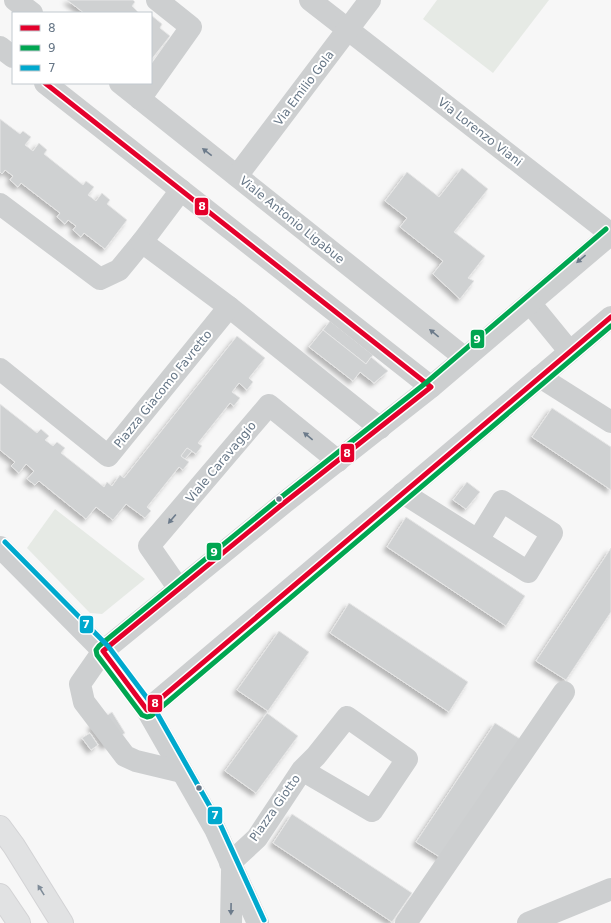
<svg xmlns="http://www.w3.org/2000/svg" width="611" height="923" viewBox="0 0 611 923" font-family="'DejaVu Sans',sans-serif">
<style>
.green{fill:#e6eae5}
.building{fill:#cfd1d2;stroke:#e6e6e6;filter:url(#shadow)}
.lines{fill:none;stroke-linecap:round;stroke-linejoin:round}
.highway-casing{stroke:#d3d3d5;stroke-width:24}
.minor{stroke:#cdcfd0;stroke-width:22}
.highway{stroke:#e1e2e3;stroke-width:22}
.bus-1-casing{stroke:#fff;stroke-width:8}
.bus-2-casing{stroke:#fff;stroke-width:8}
.bus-3-casing{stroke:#fff;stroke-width:8}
.bus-1{stroke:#e4002b;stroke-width:5}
.bus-2{stroke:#00a651;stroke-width:5}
.bus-3{stroke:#00a9ce;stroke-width:5}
.oneway{fill:#6c7b8b}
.oneway2{fill:#7f8c99}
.bus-dot{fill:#677787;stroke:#fff;stroke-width:1.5}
.labels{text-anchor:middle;stroke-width:4;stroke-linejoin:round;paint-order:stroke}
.street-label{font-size:12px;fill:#677787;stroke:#fff}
.line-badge{stroke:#fff;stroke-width:1.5}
.badge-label{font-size:11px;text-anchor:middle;font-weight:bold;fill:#fff}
</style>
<defs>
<filter id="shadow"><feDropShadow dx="-3.5" dy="3.5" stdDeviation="2" flood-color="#0004"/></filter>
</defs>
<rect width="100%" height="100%" fill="#f7f7f7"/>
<g class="green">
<path d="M437,0H549L493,73L423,19Z"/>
<path d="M55,509L145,579L102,614L90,613L27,548Z"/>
</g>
<g class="building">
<path d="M67,0H133L135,2L132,6L139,13H84Z"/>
<path d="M151,15L162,24L160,28L170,36L151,60Z"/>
<path d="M0,119L20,134L23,131L31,137L25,145L33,151L39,143L47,150L44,154L83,185L86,181L94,187L88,195L96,201L102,193L110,200L107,204L127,220L105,249L84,233L81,237L73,230L76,226L68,220L65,224L57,217L60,213L21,183L18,187L10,180L13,176L5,170L2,174L0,172Z"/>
<path d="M462,168L488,189L454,232L485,256L468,278L474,281L460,299L433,274L443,261L400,227L407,218L385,201L407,172L439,197Z"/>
<path d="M330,321L373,355L366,364L323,330Z"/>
<path d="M323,330L366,364L371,357L388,371L374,383L360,372L353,381L309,347Z"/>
<path d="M237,336L265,358L249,378L253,382L247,390L239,383L232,392L240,398L234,406L230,403L198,443L202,446L196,454L187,448L181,456L189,462L183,470L179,467L147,507L151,511L145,518L126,504L113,520L96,507L86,519L39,481L35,485L27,479L34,471L26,464L19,473L11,466L15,462L0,450V404L37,433L41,429L49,436L45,440L53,446L57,442L65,448L61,453L104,487L107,482L112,486L120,475L124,478Z"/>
<path d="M552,408L611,447V490L532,437Z"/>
<path d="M187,448L192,451L185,459L181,456Z"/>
<path d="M467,482L480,492L466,509L453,500Z"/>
<path d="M406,517L525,596L506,626L387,547Z"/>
<path d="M611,548V612L566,680L536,661Z"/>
<path d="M349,603L468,682L449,712L330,633Z"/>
<path d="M279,631L309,652L268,711L237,690Z"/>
<path d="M112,712L125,733L105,746L91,726Z"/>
<path d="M267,713L298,736L256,793L225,771Z"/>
<path d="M495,723L525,742L446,861L416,842Z"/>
<path d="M90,733L98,745L91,750L82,738Z"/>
<path d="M292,814L412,893L392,922L273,843Z"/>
</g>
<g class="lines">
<g class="highway-casing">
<g id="highway">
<path d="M0,827L14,846L62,923"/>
<path d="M0,895L19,923"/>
</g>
</g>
<g class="minor">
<path d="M15,0L32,13"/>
<path d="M310,0L611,234"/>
<path d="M0,47L13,57"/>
<path d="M45,83L431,387"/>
<path d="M120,83L465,358"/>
<path d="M140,99L191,27L157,0"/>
<path d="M237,176L370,0"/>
<path d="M0,204L100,279L119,270L142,242L181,190"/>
<path d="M530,303L570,352"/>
<path d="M229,307L380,428"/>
<path d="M0,369L108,456L229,307L142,242"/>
<path d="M540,377L611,422"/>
<path d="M403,493L528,572L552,533L502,501L478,540"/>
<path d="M0,547L103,651L147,710L215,829L258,923"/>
<path d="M179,589L149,546L269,405L338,461"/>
<path d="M147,710L611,317"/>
<path d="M182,772L136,761L125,756L84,702L80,684L103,651L284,503L431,387L611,234"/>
<path d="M230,863L257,838L302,770L372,811L407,759L347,717L316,756L302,770"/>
<path d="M231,923L232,872"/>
<path d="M406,923L564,692"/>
<path d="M528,923L611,889"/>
</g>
<use href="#highway" class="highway"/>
<g class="bus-1-casing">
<path id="bus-1" d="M45,83L431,387L284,503L103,651L147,710L611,317"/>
</g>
<g class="bus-2-casing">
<path id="bus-2" d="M606,229L427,382L280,498L99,646L96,650L97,655L142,715L147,717L151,716L611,326"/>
</g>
<g class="bus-3-casing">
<path id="bus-3" d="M5,542L108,646L153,706L221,826L264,920"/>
</g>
<use href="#bus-1" class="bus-1"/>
<use href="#bus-2" class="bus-2"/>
<use href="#bus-3" class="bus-3"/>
</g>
<defs><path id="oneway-solid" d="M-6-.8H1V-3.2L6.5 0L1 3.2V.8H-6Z"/></defs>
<g class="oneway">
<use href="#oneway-solid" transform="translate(207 152) rotate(-142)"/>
<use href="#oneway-solid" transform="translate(581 259) rotate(140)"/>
<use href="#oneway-solid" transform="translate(434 333) rotate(-141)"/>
<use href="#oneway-solid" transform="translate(308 436) rotate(-141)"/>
<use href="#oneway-solid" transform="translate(172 519) rotate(130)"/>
<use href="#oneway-solid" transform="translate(231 909) rotate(91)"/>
</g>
<use class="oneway2" href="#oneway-solid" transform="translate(41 890) rotate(-122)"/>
<g class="bus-dot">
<circle cx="279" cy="499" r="3.5"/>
<circle cx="199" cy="788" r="3.5"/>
</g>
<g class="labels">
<g class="street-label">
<text transform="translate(304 88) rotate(-53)" y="4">Via Emilio Gola</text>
<text transform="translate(480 132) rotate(38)" y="4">Via Lorenzo Viani</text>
<text transform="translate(292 220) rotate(39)" y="4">Viale Antonio Ligabue</text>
<text transform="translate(163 389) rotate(-51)" y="4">Piazza Giacomo Favretto</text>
<text transform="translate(221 462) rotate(-50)" y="4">Viale Caravaggio</text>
<text transform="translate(275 808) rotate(-55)" y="4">Piazza Giotto</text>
</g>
</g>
<g class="line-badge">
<rect x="194" y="197" width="15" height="19" rx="4" fill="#e4002b"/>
<rect x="470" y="329" width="15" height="20" rx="4" fill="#00a651"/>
<rect x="340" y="443" width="15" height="20" rx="4" fill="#e4002b"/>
<rect x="206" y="542" width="16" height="19" rx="4" fill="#00a651"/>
<rect x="79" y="615" width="15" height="19" rx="4" fill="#00a9ce"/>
<rect x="147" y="694" width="16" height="19" rx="4" fill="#e4002b"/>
<rect x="207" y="806" width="16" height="19" rx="4" fill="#00a9ce"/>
</g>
<g class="badge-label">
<text x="202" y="210">8</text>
<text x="477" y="343">9</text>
<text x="347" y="457">8</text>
<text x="214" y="556">9</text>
<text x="86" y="628">7</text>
<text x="155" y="707">8</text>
<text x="215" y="819">7</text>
</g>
<rect x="12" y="12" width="140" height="72" fill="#ffffff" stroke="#c2c9cf"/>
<rect x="20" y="25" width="20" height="6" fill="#e4002b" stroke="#c2c9cf"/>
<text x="48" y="32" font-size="12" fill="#677787">8</text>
<rect x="20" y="45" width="20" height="6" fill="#00a651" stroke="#c2c9cf"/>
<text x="48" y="52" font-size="12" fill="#677787">9</text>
<rect x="20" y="65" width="20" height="6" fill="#00a9ce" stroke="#c2c9cf"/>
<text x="48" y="72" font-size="12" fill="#677787">7</text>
</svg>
